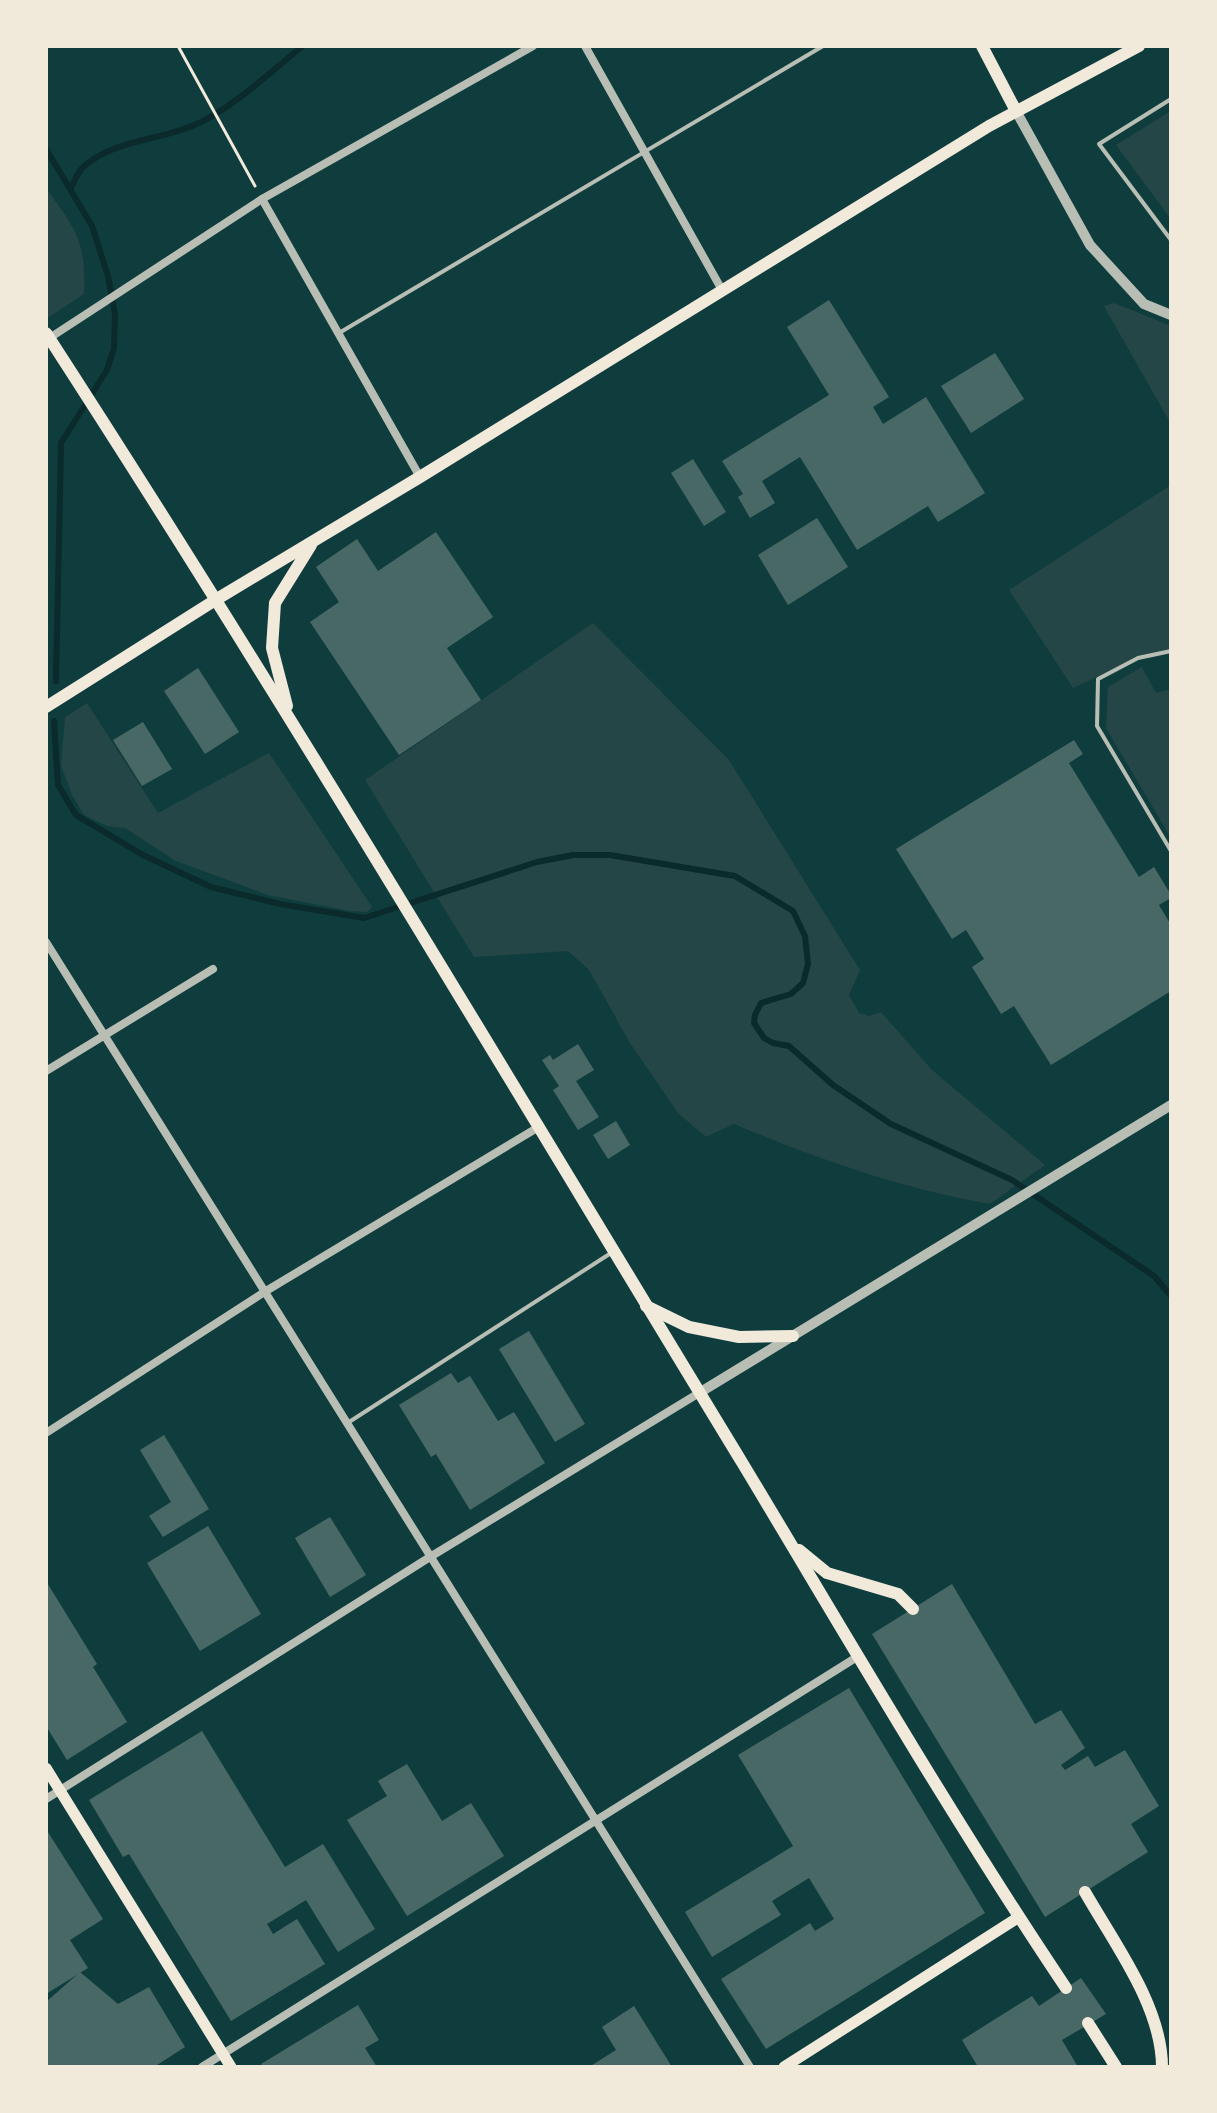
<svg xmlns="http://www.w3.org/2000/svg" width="1217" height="2113" viewBox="0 0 1217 2113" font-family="'PT Sans',sans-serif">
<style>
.green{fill:#244646}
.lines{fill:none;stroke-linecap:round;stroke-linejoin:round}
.stream{stroke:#0a2a2b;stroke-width:6}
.building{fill:#486865}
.path{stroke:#f1e9da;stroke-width:3}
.service{stroke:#b8beb3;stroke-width:4}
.minor{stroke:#b8beb3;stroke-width:8}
.tertiary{stroke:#b8beb3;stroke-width:10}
.secondary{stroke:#f1e9da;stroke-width:11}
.primary{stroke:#f1e9da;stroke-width:12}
</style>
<rect width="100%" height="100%" fill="#0f3d3e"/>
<g class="green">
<path d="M1171,111V219L1116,145Z"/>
<path d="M46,188C76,230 86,240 84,294L46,319Z"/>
<path d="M1114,303L1171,326V424L1104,306Z"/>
<path d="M1171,485V651L1138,658L1073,688L1009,590Z"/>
<path d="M593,623L729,760L860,970L849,995L859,1013L869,1016L881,1012L932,1070L1045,1165L990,1204C900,1188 818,1159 734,1124L706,1137L678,1113L630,1043L589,970L568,951L474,957L365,780Z"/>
<path d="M1142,667L1156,693L1171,689V838L1106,728L1108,687Z"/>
<path d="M87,703L158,813L269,753L372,907L367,912L350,911L268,895L176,861L125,828L107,826L84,815L72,795L61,765L65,717Z"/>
</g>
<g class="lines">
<g class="stream">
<path d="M46,149L92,226L108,276L115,314L114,348L107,370L61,443L56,681"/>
<path d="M71,188C75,179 79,169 88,163C119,139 164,140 199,123C236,105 270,72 303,46"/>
<path d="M54,721L58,785L76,815L143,855L211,887L280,904L364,918L537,862L573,855H610L735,876L793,911L805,936L808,964L803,983L791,994L761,1003L755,1015L754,1023L764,1038L773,1043L789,1046L833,1085L891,1124L1012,1180L1154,1276L1171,1296"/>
</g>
</g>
<g class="building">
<path d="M829,300L889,397L873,407L883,424L926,397L985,493L938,522L928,506L857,550L800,457L762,481L775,503L750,518L738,497L743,494L722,461L829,395L787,327Z"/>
<path d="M995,353L1024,399L971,433L941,386Z"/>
<path d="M693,459L726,512L704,526L671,473Z"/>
<path d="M817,518L848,567L788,605L758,555Z"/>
<path d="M436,532L493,617L447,648L481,700L399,755L310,622L339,602L316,567L357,539L378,571Z"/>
<path d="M198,668L239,732L205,754L164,691Z"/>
<path d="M143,722L172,769L142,786L113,740Z"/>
<path d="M1074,740L1083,754L1069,763L1139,877L1154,867L1171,895V898L1159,905L1171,925V991L1051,1065L1014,1006L1001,1014L972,967L984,959L966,930L952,939L896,849Z"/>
<path d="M578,1044L594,1070L576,1081L599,1117L578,1130L553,1090L559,1086L542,1060L550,1055L553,1060Z"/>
<path d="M616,1121L630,1145L608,1159L593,1135Z"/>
<path d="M529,1331L585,1424L555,1442L499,1349Z"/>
<path d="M451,1373L458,1383L470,1376L498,1421L514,1412L545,1463L470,1510L436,1454L431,1457L399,1405Z"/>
<path d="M164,1435L209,1509L163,1537L149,1516L171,1502L140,1450Z"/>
<path d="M330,1517L366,1575L330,1597L295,1538Z"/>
<path d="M208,1526L261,1614L200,1651L147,1563Z"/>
<path d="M46,1581L97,1664L93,1667L127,1722L67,1760L46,1726Z"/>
<path d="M952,1584L1035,1724L1061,1710L1085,1748L1061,1765L1065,1770L1088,1756L1095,1767L1125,1750L1159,1806L1131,1824L1148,1852L1045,1917L872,1634Z"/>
<path d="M849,1688L985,1913L766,2049L721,1979L810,1923L815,1931L834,1919L809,1878L772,1901L781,1915L712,1957L685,1912L793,1846L738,1755Z"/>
<path d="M202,1731L285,1867L323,1844L375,1929L338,1952L306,1900L267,1924L273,1934L297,1919L325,1964L231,2021L129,1854L123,1857L89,1800Z"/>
<path d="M407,1764L442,1821L471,1803L504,1856L407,1916L347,1820L387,1796L378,1781Z"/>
<path d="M46,1829L103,1919L70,1940L88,1968L46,1994Z"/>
<path d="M80,1972L118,2004L149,1987L185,2047L154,2067H46V2002Z"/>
<path d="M1081,1978L1106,2014L1062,2040L1078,2067H978L962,2040L1032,1996L1039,2006Z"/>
<path d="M358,2005L379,2040L365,2048L377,2067H263L261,2064Z"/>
<path d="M634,2006L672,2067H589L616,2050L602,2027Z"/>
</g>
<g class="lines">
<path class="path" d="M178,46L255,186"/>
<g class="service">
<path d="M1171,99L1099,144L1171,240"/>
<path d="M339,333L823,46"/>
<path d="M1171,651L1138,658L1098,679L1097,726L1171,851"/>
<path d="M346,1424L611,1253"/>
</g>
<g class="minor">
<path d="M585,46L722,290"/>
<path d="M262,199L420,477"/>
<path d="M48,339L262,199L533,46"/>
<path d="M46,942L750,2067"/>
<path d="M46,1071L213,969"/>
<path d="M46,1433L266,1291L537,1128"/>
<path d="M46,1799L430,1557L699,1393"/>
<path d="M202,2067L857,1657"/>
</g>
<g class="tertiary">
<path d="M1016,111L1090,245L1144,304L1171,315"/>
<path d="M699,1393L1171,1105"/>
</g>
<g class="secondary">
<path d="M46,1768L231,2067"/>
<path d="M784,2067L1019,1917"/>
</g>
<g class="primary">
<path d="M982,46L1016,111"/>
<path d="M46,333C287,705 513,1086 743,1464C849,1640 952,1818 1066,1988"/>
<path d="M287,706L272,648L275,603L311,545"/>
<path d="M46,707L217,599L420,477L989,126L1139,46"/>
<path d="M646,1306L689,1327L739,1337L793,1336"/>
<path d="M799,1550L827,1573L898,1594L913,1609"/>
<path d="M1085,1892C1114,1943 1162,2006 1162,2067"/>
<path d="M1088,2023L1116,2067"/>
</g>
</g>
<rect width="1217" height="2113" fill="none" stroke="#f1e9da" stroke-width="96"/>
</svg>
